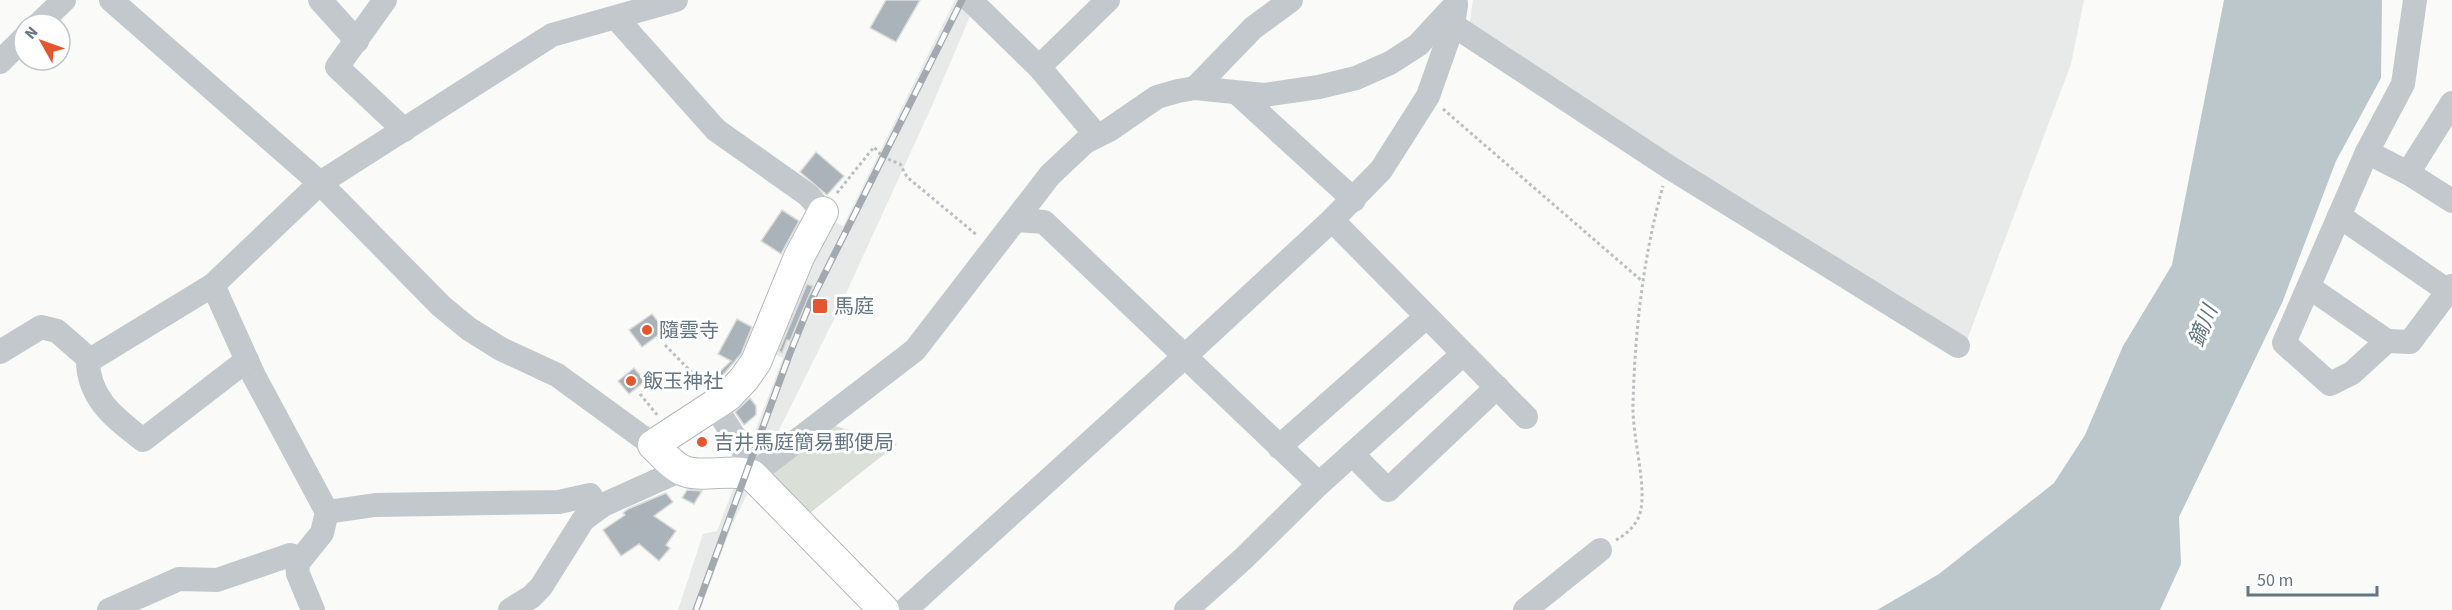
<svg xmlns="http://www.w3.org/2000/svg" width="2452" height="610" viewBox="0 0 2452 610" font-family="'Source Sans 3','Noto Sans JP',sans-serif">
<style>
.built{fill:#e8e9e9}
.green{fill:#dadfd7}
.water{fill:#bbc7cb}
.building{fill:#aab3b9;stroke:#dcdcda;stroke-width:1.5}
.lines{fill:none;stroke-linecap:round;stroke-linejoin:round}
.major-casing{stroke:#b5babe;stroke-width:32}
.path{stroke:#bbbfc2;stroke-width:3;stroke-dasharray:3 3;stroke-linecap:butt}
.minor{stroke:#c3c8cc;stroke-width:24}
.major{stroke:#fff;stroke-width:30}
.rail-casing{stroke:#a2aab0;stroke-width:7}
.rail{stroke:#fff;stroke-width:4.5;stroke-dasharray:14;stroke-linecap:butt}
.poi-dot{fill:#e4572e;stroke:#fff;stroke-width:2}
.labels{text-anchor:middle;stroke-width:6;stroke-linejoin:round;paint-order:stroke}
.poi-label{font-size:20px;fill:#657683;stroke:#fff;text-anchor:start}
.water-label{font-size:21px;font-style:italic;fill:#60757c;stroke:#fff}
</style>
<rect width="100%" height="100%" fill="#fafaf8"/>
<g class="built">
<path d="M955,0H977L931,108L837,313L732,525L700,610H678L703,534L717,531L783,358L766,350L828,219L843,226Z"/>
<path d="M1473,0H2084L2071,64L1967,340L1469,27Z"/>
</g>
<path class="green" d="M832,425L897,444L805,517L768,479L771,463Z"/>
<path class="water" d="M2224,0H2382L2381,78L2336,161L2282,303L2179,517L2181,564L2160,610H1877L1939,574L2054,483L2085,435L2123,346L2172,265Z"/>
<g class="building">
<path d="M886,0H920L896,42L870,28Z"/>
<path d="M816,152L844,176L827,195L800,172Z"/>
<path d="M782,210L799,221L781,254L761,241Z"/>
<path d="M807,284L813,286L790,341L787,340L782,353L779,351Z"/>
<path d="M652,314L665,330L642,347L629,330Z"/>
<path d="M737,319L752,327L741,354L715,384L711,380L731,361L718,354Z"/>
<path d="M634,368L645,381L629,394L618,381Z"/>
<path d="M750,398L756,406V415L744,425L735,412Z"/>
<path d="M687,490L702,491L694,504L682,498Z"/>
<path d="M666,493L673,502L654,516L676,531L666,545L670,548L659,561L639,544L621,556L603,530L625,515L623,513L628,509Z"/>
</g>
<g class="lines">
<g class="major-casing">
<path id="major" d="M823,212L799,257L756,362L744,379L728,396L653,445C662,453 671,465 682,470C699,479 731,468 752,475L884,610"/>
</g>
<g class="path">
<path d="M1443,109L1642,281"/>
<path d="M837,193L874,147L883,157L900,164L907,177L978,236"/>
<path d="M665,345L704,385"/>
<path d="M640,394L658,416"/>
<path d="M1616,540C1627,534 1639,523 1641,509C1646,481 1632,436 1633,404C1635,330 1643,257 1663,186"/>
</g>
<g class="minor">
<path d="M111,0L320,183L441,306L469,329L501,349L557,375L653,445"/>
<path d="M320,0L357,41"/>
<path d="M385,0L337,67L404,130"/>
<path d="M970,0L1039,67L1097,136"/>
<path d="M2415,0L2403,84L2367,152L2284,343L2330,384L2352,373L2387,341L2410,342L2452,286"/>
<path d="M617,19L716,130L808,195L823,212"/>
<path d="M39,24L64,0"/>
<path d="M1453,25L1669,167L1958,346"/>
<path d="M0,62L24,38"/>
<path d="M1039,67L1108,0"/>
<path d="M1195,88L1253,28L1291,0"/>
<path d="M1237,93L1354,200"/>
<path d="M2367,152L2408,173L2452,201"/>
<path d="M2408,173L2452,103"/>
<path d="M2339,216L2448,291"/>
<path d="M1017,220L1044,222L1319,484"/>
<path d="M1332,220L1526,417"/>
<path d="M213,285L254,376L327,512L322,533L297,564L298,574L313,610"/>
<path d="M2309,287L2387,341"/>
<path d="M0,352L41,327L57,331L88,358L95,357L213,285L320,183L552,35L676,0"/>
<path d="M88,358C87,398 115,418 143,440L247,360"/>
<path d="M714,405L745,453"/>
<path d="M1279,447L1425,318"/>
<path d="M1352,454L1388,490L1497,387"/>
<path d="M752,475L915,350L1050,175L1085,142L1109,130L1157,97L1178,91L1195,88L1264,95L1319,87L1356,78L1390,63L1418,45L1456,4"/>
<path d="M327,512L375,505L559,502L590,495L599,508"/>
<path d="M109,610L179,579L217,580L290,555L299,558"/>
<path d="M510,610L531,597L541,587L583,520L603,505L681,470"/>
<path d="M905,610L1184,357L1332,220L1381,170L1428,96L1453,25L1456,5"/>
<path d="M1186,610L1243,559L1319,484L1463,354"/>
<path d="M1525,610L1600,550"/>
</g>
<use href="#major" class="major"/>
<g class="rail-casing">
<path id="rail" d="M696,610L790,353L811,301L962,0"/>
</g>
<use href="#rail" class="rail"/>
</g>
<g class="poi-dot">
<rect x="812" y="298" width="16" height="16" rx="3"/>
<circle cx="647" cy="330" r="6"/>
<circle cx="631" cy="381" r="6"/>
<circle cx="702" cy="442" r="6"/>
</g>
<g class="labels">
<g class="poi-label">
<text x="834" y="313">馬庭</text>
<text x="659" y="337">隨雲寺</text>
<text x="643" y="388">飯玉神社</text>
<text x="714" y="449">吉井馬庭簡易郵便局</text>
</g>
<g class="water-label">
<text transform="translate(2203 326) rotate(-68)" y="7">鏑川</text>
</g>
</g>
<g transform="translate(42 42) rotate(310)"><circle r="28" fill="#ffffff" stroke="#c1c8cd" stroke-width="1.5"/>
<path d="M0-4.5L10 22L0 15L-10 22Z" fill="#e4572e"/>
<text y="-9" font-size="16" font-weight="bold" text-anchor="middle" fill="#657683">N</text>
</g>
<path d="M2248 586v9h129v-9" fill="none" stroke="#657683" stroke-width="3"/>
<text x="2257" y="586" font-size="18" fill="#657683" stroke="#ffffff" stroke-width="4.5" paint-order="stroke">50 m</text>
</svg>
